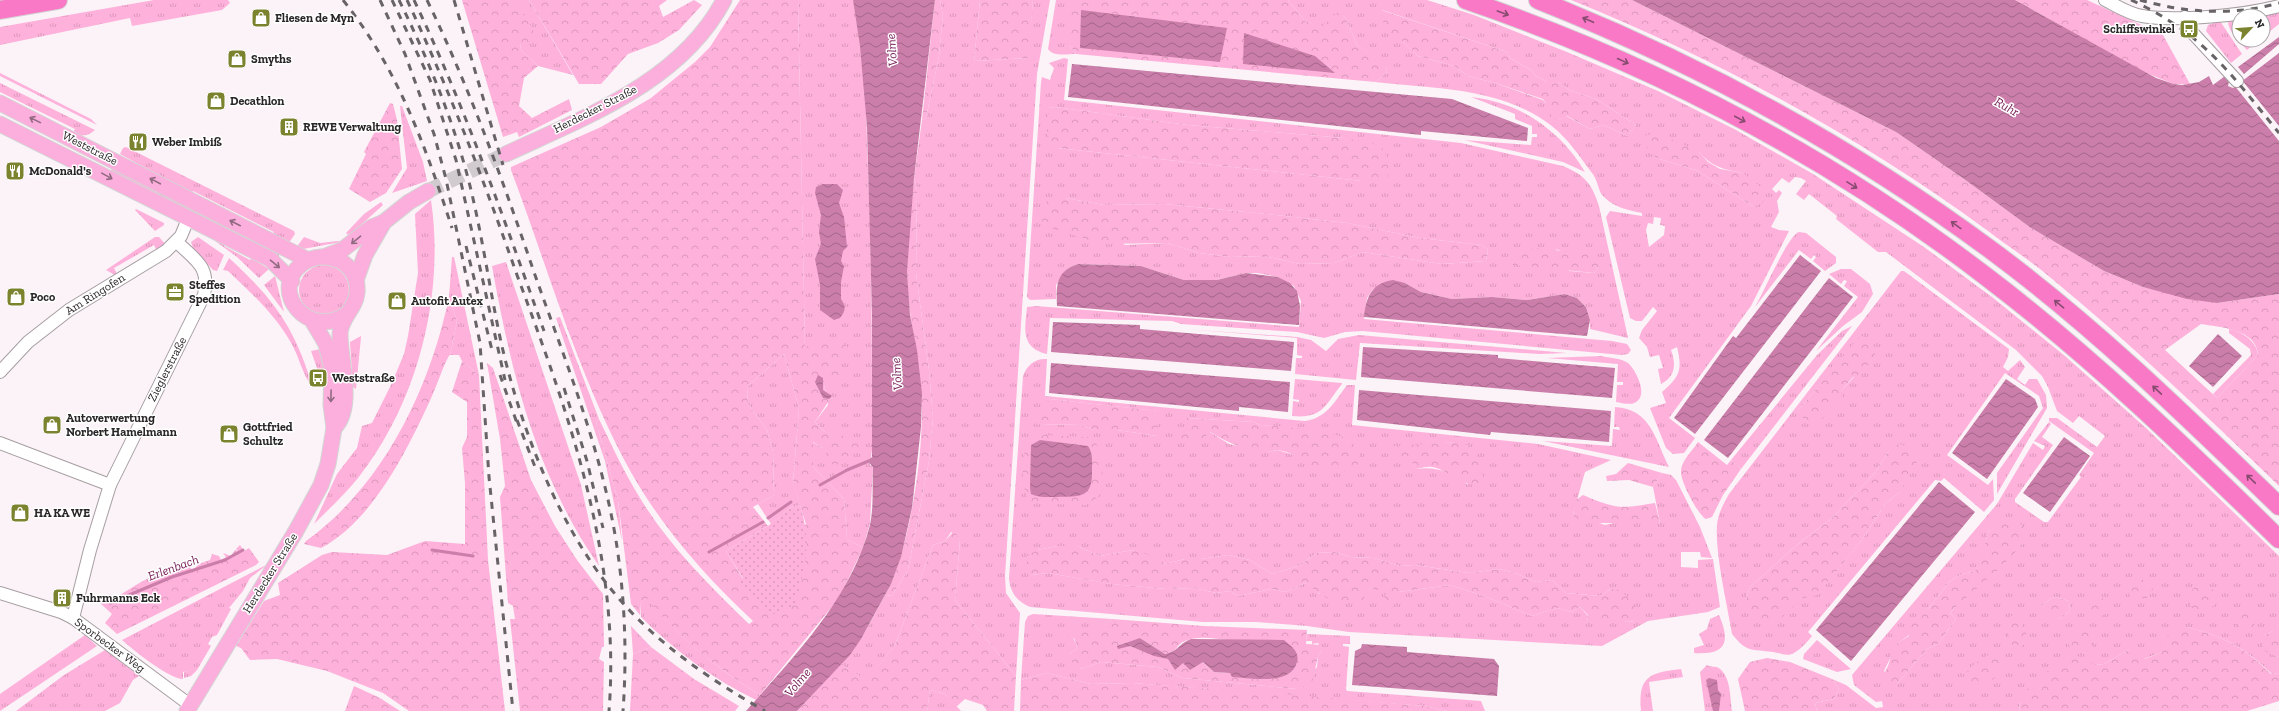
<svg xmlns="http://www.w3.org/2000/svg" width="2279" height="711" viewBox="0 0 2279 711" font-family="'Zilla Slab',serif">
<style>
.grass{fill:url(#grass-tufts);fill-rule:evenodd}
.forest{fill:url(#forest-crowns);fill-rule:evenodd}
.garden{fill:url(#garden-dots)}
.water{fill:url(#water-waves)}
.pier{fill:#fbf3f7}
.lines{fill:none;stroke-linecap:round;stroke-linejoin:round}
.stream{stroke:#ca7ea9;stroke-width:3}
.major-tunnel{stroke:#d1cace;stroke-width:15;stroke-dasharray:15 8;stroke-linecap:butt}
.minor-casing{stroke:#a69ea2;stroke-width:14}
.major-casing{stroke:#d4d4d4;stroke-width:17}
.highway-casing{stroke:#d4d4d4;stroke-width:20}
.minor{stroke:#fff;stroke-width:12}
.major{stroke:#fcafdd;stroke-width:15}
.highway{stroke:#fa79c7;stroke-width:18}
.rail{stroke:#686366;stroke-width:3;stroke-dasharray:7 7;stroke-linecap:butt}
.oneway{stroke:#874b70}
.oneway2{stroke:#926a82}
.labels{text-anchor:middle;stroke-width:3;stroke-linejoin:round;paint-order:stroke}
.poi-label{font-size:12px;font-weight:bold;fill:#292628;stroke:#fff;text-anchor:start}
.street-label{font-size:12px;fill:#292628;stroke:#fff}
.water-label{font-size:13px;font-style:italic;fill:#751b56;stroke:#fff}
</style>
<defs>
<pattern id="grass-tufts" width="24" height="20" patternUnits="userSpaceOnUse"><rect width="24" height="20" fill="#feb1db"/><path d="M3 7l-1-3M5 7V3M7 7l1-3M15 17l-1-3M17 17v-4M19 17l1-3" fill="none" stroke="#da98bc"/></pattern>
<pattern id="forest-crowns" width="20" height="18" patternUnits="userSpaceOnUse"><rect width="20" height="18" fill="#feb1db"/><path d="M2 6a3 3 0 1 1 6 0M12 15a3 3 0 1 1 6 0" fill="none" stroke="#da98bc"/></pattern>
<pattern id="garden-dots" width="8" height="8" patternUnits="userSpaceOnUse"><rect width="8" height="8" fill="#feb1db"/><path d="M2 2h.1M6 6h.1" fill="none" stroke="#da98bc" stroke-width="1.8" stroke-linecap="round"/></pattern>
<pattern id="water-waves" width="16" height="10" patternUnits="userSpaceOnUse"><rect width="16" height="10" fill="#ca7ea9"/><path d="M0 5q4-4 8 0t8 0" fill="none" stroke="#a4678a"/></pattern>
</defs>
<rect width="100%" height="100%" fill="#fbf3f7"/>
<g class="grass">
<path d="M154,0H228L230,3L222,10L132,26L130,18L0,45V27Z"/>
<path d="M513,0H529L573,75L538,66L521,50Z"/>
<path d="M798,0H853C866,54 866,113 868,168C872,262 872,356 872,449L870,465L873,466L870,523L863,548L847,539L844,499L813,467L812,442L823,448L825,432L815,422L828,405L823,378L805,347Z"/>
<path d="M940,0H980L974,61L1028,58L1033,0H1050L1037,74L1005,576L1006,593L1020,613L1016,676L955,600L960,540L951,532L945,541L933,545L895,645L867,681L840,664C860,645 872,619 885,595L892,596L908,570L929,461L933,418L929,370L916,273L917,189L914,178L922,120L926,118L939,56L943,16Z"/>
<path d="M1056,0H1069V45L1076,54C1067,54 1053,57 1048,49Z"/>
<path d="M1288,0H1427L1474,15L1567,52L1658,91L1736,130L1813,174L1924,247L1992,297L2065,356L2146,428L2279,556V631H2273L2264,635L2277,657L2279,656V673L2272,674C2244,647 2225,637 2187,627L2162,652L2144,659L2130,649L2104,664L2095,665L2041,688L2020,703L2019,711H1817L1815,703L1834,699L1839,689L1832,679L1846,685L1876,708L1883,707L1882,701L1876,702L1854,685L1852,675L1997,504L2033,443L2043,450L2045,446L2034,441L2049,422L2051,424L2042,437L2053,445L2015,499V502L2044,522H2048L2081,477L2079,475L2094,453L2049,421V418H2057L2097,447L2105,436L2079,416L2073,423L2057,411L2048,387L2042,376L2016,350L1886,252H1878L1836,219L1837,216L1809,194L1804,200L1796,194L1806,181L1801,178L1795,177L1789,183L1782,178L1772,189L1776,193L1779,190L1782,193L1777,201L1779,212L1771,227L1779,230L1789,231L1751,306L1669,418L1695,438L1684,453L1673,454L1666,448L1650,408L1666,403L1662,392C1679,377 1683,371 1677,347L1671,350C1676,364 1676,376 1661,384L1658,369L1663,368L1659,355L1650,357L1647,347L1639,338L1642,330L1657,311L1653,307L1642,321H1636L1630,318L1606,217L1610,211L1642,216V213C1628,210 1615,208 1604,197C1598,192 1598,180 1592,173C1580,157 1569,140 1553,127C1503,87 1436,89 1375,82L1387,72L1386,66L1357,45L1345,17L1337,14L1321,28L1305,21ZM1382,10L1507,52L1510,58L1531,70L1536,76L1547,82H1558L1569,90L1596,99L1636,125L1627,136L1604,125L1590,129L1566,116L1559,120L1543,100L1495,83L1468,76L1454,66L1418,56L1402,41ZM1699,152C1712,167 1725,170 1743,173L1754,207L1696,170L1656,158ZM1654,217L1661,218L1660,225L1665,226L1664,235L1649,247L1646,230L1648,223L1653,224ZM2007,523L1961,601L1950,613L1956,619L1938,644L1927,649L1897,684L1884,671L1897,644L1909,635L1919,614L1929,608L1950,581L1962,574L1975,571L1982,558L1989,529ZM2056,597L2069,601L2070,611L2059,619L2042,606L2050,599Z"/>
<path d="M2279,12V24L2263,37L2262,16Z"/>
<path d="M2239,19V40H2259L2247,50C2240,42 2228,32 2228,21Z"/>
<path d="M2220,21L2242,54L2231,63L2206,31L2208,25Z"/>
<path d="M1064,58L1068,59L1064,100L1461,143L1563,166C1585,175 1592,184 1599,206L1628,338L1590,329V320L1586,307L1577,298L1565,294L1527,300L1492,297L1452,299L1421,292L1405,283L1373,289L1367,298L1364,319L1612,341L1627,344L1631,350L1628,354L1622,355L1363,331L1345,332L1324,338L1297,332L1181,324L1172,321L1050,318L1047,354C1020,348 1025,328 1027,307L1036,306L1299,327L1301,301L1294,286L1278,277L1257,273H1246L1217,280H1184L1141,266L1078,264L1067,269L1056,285V299L1030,300L1027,297L1041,82L1042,77L1050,80L1054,68L1049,63ZM1055,107L1188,125L1344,138L1386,181H1362L1057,148L1049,108ZM1065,198L1104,205L1164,204L1276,215L1347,223L1420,238L1482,245L1488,250L1486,261L1442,264L1363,252L1334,263L1300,264L1264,256L1231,257L1199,253L1167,243L1125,245ZM1556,249L1561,251L1599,267L1594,273L1569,271Z"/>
<path d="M0,73L91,119L97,125L0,76Z"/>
<path d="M0,83L95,130C89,136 81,137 73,133L75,129L0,92Z"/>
<path d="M1471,97C1520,102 1561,131 1585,172L1563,162L1464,140L1531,145L1532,137H1537V134H1532V126L1515,119V114Z"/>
<path d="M400,106H402L423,162L427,181L392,193L407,168Z"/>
<path d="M126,147L294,231L295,234L288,244L272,235L274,232L193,191L192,193L189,192L120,154L123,148Z"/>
<path d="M113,166L280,254L278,257L222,226L110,172Z"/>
<path d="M431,200C445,295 418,402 358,478C345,494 329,509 314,524L337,474L357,448L362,426L372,423L391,385L404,354L408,336L418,273L415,214Z"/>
<path d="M381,202L383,205L349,236L346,233L364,214Z"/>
<path d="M136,209L164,223V225L155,231L135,210Z"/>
<path d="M1799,232L1806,233L1836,257V263L1825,271L1813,261L1816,257L1814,255L1811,259L1799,250L1755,307C1763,294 1788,235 1799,232Z"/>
<path d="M155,237H159L166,245L157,251L154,245L114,268L117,274L115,275L106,270Z"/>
<path d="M198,237L224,255L217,271L213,270L193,248L191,242Z"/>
<path d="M304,237L320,243L338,241L341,242L303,249L296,248Z"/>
<path d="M211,238L225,244L224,246L250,260L251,258L269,269L259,278L237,257Z"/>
<path d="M452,257H454L479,375L462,361L459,355H450L457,321L449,297Z"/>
<path d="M229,258C275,300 295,328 313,388C302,375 299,355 290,341C274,313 251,293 228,271L223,270Z"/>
<path d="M506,262L581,485L599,566C536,476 511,372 492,266Z"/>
<circle cx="324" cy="290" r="25"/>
<path d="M1841,269H1851L1870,284L1873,294L1862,312L1843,326L1816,351L1858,297L1844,286L1847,281L1844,280L1841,284L1829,274Z"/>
<path d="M1901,271H1904L2009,349L2008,357L2003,367L2008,371L2020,360L2025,367L2017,379L2025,385L2029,379H2037L2046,395L2047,408L1997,494V473L2043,408L2039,396L2005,373L1947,455L1988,485L1993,479L1994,500L1984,512L1944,478L1941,481L1935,480L1808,632L1812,636C1807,642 1801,649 1794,653C1787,657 1780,653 1773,652C1751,649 1747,653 1732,634C1727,603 1715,555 1717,525C1718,513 1724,503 1729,494ZM1876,353L1841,391L1797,412L1817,388ZM1889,451L1900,492L1886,503L1861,541L1817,594L1801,599H1746L1750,587L1799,543L1831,519L1875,473Z"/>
<path d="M275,276L284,312L264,285Z"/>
<path d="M560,317L599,419L596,422L618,500L622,541L605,461L556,318Z"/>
<path d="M1852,326L1741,469L1731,460L1817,355L1842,331Z"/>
<path d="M1184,329L1297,337L1311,340L1326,351L1338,339L1359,335L1567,353L1540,354L1360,343L1356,380L1295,374L1296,358H1302V356L1297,355V338Z"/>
<path d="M2229,329C2241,331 2257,341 2258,355L2217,398L2213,394L2251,355L2250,349L2229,333Z"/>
<path d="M361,336V337L356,389L353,387L350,342Z"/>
<path d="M321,349L325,368L324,388L311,351Z"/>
<path d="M784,354L799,408L793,483L800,505L790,508L771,524L758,504L774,495L773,452L767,430L748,404L747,387Z"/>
<path d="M1601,356C1610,358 1620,358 1628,363C1636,370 1650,397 1634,403C1630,405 1621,403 1616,402L1617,385H1623V382H1617L1618,364L1547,358Z"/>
<path d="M1047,359L1045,396L1305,421C1327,418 1335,401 1347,385H1355L1352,425L1538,444L1611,460L1585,472L1573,514L1605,525L1614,523H1660L1653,487L1662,473L1671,475L1676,480L1700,527L1712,558L1701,557L1700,552H1681V567L1698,568V560L1713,559L1720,607L1708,612L1648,621L1602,646L1349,632L1307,626L1256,622H1203L1030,607C1017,601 1011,594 1009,579L1023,376C1027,365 1035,358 1047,359ZM1050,399L1157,411V436L1117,430H1094L1081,425L1037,424ZM1187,418L1254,422L1262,426L1273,425L1309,464L1301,457L1277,450L1269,452L1229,444ZM1455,442L1468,485C1453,473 1436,466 1417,469L1410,459L1433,444ZM1057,546H1077L1100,556L1133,550L1164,564L1185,559H1200L1229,555L1250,560L1272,574L1298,566L1317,553L1335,552L1350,557L1374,558L1400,566L1415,565L1469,573L1499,569L1512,572L1536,582L1552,580L1566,593L1600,596L1611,589L1636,622H1587L1588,616L1580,607L1572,612L1557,608L1532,616L1484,596L1450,585L1399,592L1370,588L1319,594L1313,586L1305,583L1286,592L1271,589L1238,596L1230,591L1216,593L1194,588L1166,589L1112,584L1048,573L1031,575L1037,550Z"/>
<path d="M1295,379L1342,383V384C1325,405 1323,419 1292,416L1293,401L1299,402V400L1293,399Z"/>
<path d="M1615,407C1651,409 1655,439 1669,467L1543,441L1612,446L1613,429L1620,430L1619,427H1614Z"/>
<path d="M268,564L250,578L243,591L229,608L231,609L217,635L212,637L208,644L211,646L197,670L191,676L184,678V672L192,670L183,672V679C169,679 133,650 122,640Z"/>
<path d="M647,597C680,639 715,667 760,695L756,700C713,679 675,651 641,617L640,603Z"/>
<path d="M1033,614L1112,619L1102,627H1068L1077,646L1076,650L1069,654L1080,669L1101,662L1158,667L1182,678L1297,689L1317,667L1318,656L1322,650L1318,643L1312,644V641H1306L1307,634L1350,636V644H1343V646L1349,647L1346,689L1347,691L1481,701L1485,711H1447L1425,706L1132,683L1091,684L1047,673L1021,680L1025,622L1028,616Z"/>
<path d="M1719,615C1731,643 1726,655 1694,653V648L1704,645L1699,634L1707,629L1710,619Z"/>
<path d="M631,626L651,647L633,654Z"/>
<path d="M85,635L97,646L0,711V694Z"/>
<path d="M1817,640L1851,669L1837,672L1803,659L1804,654Z"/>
<path d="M105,650L139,676L133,680L120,703L105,711H16L64,675Z"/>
<path d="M1707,665C1711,668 1715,665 1720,669C1731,678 1730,698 1732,711H1705L1700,672Z"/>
<path d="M1681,669L1683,677L1649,682L1653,711H1641C1638,676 1649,673 1681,669Z"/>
<path d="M930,690L945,694L961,711H927Z"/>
</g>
<g class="forest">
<path d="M462,0H513L533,29L535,43L520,44L521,50L538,66L524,78L519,106L532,118L569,99L572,110L519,137L517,132L503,137Z"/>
<path d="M529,0H667L659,6L663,17L694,0L702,5L679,30L658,43L628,54L601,84H579Z"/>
<path d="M740,0H798L805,347C826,342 830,330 848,348L844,359L834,362L841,378H824L825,391L832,396L815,422L825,432L832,430L862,446L834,467L823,448L813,442V467L844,499L847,539L863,548L839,598L760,695C715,667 680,639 647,598L640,603V615L631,604L618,500L596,422L599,419C612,446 624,472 640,498C669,546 709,585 749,624L753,621C706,577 664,530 632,474C579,379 549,271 511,170V167L601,127L651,98L695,62L710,47ZM784,354L799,408L793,484L806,524L744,589L743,579L726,551L768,526L753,507L774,495L773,452L767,430L748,404L747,387Z"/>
<path d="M935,0H940L943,16L939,56L926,118L922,120Z"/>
<path d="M980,0H1033L1029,58L974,61Z"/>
<path d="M1069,0H1288L1305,21L1321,27L1337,13L1345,17L1357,45L1386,65L1387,72L1375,82L1076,54L1069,45Z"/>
<path d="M1571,0H1632L1896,132L1964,179L2031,228L2104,271L2143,287L2217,303L2279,294V486C2205,414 2130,343 2051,278C2031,261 2009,247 1988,231C1860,137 1719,60 1571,0ZM2201,324C2219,327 2257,329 2258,355L2217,398L2165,350Z"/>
<path d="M2015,0H2087L2163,35L2190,84H2174L2141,71Z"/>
<path d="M1381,10L1507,52L1510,58L1531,70L1536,76L1547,82H1558L1569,90L1596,99L1636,125L1627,136L1604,125L1590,129L1567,116L1559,120L1552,119L1548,107L1543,99L1495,83L1468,76L1454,66L1418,56L1402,41L1390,36L1384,26Z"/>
<path d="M390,103L393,104L397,120L402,169L386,193L370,202L349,189L366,154L364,152Z"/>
<path d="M1055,107L1188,125L1344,138L1380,145C1388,155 1391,169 1386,181H1362L1057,148C1043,136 1047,125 1049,108Z"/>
<path d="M1658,133L1699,152L1708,162L1720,169L1743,173L1762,188L1766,198L1762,203L1754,207L1696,170L1656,158L1643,143V138L1647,135Z"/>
<path d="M914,178L917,189L916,273L929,370L933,418L929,461L908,570L892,596L885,595C910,551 926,443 921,391C918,351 907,312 907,271C907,240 911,209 914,178Z"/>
<path d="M1051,198H1065L1104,205L1164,204L1276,215L1347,223L1420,238L1482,245L1488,250L1486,261L1442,264L1363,252L1334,263L1300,264L1264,256L1231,257L1199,253L1167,243L1101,244L1051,228L1041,220C1041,209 1042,204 1051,198Z"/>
<path d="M1534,248L1593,254L1599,261V267L1594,273L1513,265L1511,261L1523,252Z"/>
<path d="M449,297L457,321L450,355C446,358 436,388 432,396C409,447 373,521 321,548L304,544L306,541C384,485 430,388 449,297Z"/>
<path d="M1863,336L1876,353L1860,376L1853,377L1841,391L1842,396L1823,418L1812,426L1797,412L1859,337Z"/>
<path d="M462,361L479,375L488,560L505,711H409L383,693L327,671L277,659L250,660L241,648L236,646L264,601L280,595L278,583L322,555L332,552L387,555L425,541L465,544V483L462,448L467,437V402L452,392Z"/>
<path d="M487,363L493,368L531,480L555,526L577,560L603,594L604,647H602L599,659L604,662L603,711H520L510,619H515L513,606L508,603L500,497L505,486L500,439Z"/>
<path d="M1050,399L1158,411L1157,436L1117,430H1094L1081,425L1037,424L1039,411Z"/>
<path d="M1187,418L1254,422L1262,426L1272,425C1292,428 1325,431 1343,437C1356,442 1364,456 1356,468C1341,472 1322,473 1308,464C1299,458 1289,451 1277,450C1274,450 1271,452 1268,452C1247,451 1228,443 1210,432C1200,443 1193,442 1180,439Z"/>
<path d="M1040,435L1088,437L1095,441L1102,456L1103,489L1098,497L1086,505L1031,503C1021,492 1020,458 1028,445C1030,440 1036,438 1040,435Z"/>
<path d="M1455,442L1467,445L1474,455L1483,475L1480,483C1465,490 1448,469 1432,467C1428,466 1421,468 1417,469L1410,460L1397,462L1391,456L1394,446Z"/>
<path d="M1698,442L1727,465L1731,460L1741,469L1723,495L1712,517L1706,519C1698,515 1680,481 1681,471C1681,461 1693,450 1698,442Z"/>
<path d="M1899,444L1909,447L1920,456L1900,492L1886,503L1861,541L1817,595L1801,599L1778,621L1755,618L1749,611L1746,599L1750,587L1799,543L1831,519L1875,473L1889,451Z"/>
<path d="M1628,463L1662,473L1653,487L1629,480L1607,481L1606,476L1616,474Z"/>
<path d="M1583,495C1616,509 1620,509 1655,503L1660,523H1583L1573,515L1576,500Z"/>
<path d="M2014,519C2019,523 2025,526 2026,533C2028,550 1964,597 1950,613L1956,619L1938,644L1927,649L1897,684L1886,685L1881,680C1884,673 1889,666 1890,659C1894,643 1895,645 1909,636L1907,627L1919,613L1929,608L1950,581L1962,574L1975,571C1982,557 1985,544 1989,529C1990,524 1998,522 2002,521L2007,523Z"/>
<path d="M954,531L960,540L955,600L1016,676L1014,711H987L983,705L965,699L956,707L945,694L930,690L927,711H797L840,664L867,680L895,645L933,545L945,541Z"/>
<path d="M240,545L244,551L249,548L259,562L256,565L117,634L105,623L112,614L100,603L110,594L115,598L141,582L182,562L190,566L192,571L199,564L210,560L212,554L219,556L221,560L226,557L223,553L231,556L235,550L238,551L236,549Z"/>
<path d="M1057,546H1077L1100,556L1133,550L1161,559L1164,564L1185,559H1200L1229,555L1250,560L1272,574L1298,566L1317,553L1335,552L1350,557L1374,558L1400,566L1415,565L1469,573L1499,569L1512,572L1536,582L1552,580L1566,593L1600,596L1611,589L1621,590L1637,609L1636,622C1618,621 1604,625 1587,622L1588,615L1580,607L1572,612L1557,608L1532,616L1484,596L1450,585L1399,592L1391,610L1383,607L1386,592L1370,588L1360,604C1347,602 1331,602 1320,594C1314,590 1312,586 1305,583L1286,592L1271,589L1238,596L1230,591L1216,593L1194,588L1166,589L1111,584L1048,573L1031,575L1027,571V556L1037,550Z"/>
<path d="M2139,577L2153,587L2152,592L2147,598L2131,599L2127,588L2133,580Z"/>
<path d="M2194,587L2212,589L2216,594L2215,604L2208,612L2192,608L2188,598Z"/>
<path d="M2056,597L2069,601L2070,611L2059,619C2050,617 2045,615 2042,606L2050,599Z"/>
<path d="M2102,598L2111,606V611L2096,620L2087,610V606Z"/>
<circle cx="2245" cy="621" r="10"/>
<path d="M2013,615L2018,616L2027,635L2025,644L2019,648L2013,646L2002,624L2004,620Z"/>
<path d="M1112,619L1204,626L1307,630L1306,644L1322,645V650L1318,656L1312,683L1297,689L1182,678L1158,667L1101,662L1080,669L1068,658L1069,654L1076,650L1077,646L1074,638L1068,637V627H1101ZM1140,638L1165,654C1179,651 1175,645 1185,641C1198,635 1216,639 1230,640L1231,673L1214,672L1203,662C1176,662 1155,656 1130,646Z"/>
<path d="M2187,627C2225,637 2244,647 2271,674L2279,673V701L2247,711H2019L2022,693L2030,687H2035L2037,690L2041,688V676L2068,656L2087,657L2095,665L2104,664L2130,649L2140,652L2145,659L2162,652V643L2170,632Z"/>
<path d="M2095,630L2098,639L2093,642L2092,648L2088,652L2081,647L2071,648L2068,643L2069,638L2080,632Z"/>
<path d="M2273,631H2279V656L2277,657L2263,650L2262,639L2264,635Z"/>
<path d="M651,647L694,679L739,706L735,711H630L633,654Z"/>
<path d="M1995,653C2003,658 2002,664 2001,673C1991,680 1981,691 1969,689L1963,679C1967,668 1984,655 1995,653Z"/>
<path d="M1767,658L1790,662L1832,679L1839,689L1834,699L1815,703L1817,711H1745L1738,679L1750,662Z"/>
<path d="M1047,673L1091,684L1132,683L1308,696L1425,706L1447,711H1020L1021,680Z"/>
<path d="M354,686L380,698L400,711H345Z"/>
</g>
<path class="garden" d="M800,505C812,542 805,569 795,605L769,616L744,589L740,581L743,578L726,551L768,526L790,508Z"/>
<g class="water">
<path d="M853,0H935L914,178L907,272L910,315L917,350L922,393L921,427L912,508L901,557L891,584L861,639L850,655L797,711H746C795,655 851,599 870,525C874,506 872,485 873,467L868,461L872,457V314L867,127L860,46Z"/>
<path d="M1632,0H2015L2156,78L2174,84L2182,85L2199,82L2209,76L2213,85L2225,76L2229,81L2228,86L2233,88L2279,53V294L2217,303L2187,299L2143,287L2104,271L2031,228L1964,179L1896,132Z"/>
<path d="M1081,10L1227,28L1220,62L1080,48Z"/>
<path d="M1244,33L1315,56L1335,73L1243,64Z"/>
<path d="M2279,37V44L2244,74L2238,67Z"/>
<path d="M1072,64L1452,99L1528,128L1527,141L1421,131V135L1068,97Z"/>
<path d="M823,184H837L843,190L839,203L844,217L847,247L843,251L841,261L844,266L841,282V299C846,306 846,311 840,318L834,320L820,310V285L815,259L821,244L819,232L821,215L815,193L816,187Z"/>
<path d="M1800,255L1821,271L1695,434L1674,418L1733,336L1736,338Z"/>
<path d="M1078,264L1141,266L1184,280H1217L1246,273L1278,277L1290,283L1297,291L1300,306L1299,325L1057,306C1056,286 1056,271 1078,264Z"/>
<path d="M1829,278L1853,297L1728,458L1704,440Z"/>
<path d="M1393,280L1405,283L1421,292L1452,299L1492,297L1527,300L1565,294L1577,298L1586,307L1590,320L1587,336L1364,317C1366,298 1371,283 1393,280Z"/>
<path d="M1053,322L1140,325V329L1294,342L1291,371L1051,352Z"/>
<path d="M2218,334L2242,356L2213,387L2189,366Z"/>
<path d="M1363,347L1498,355V358L1615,368L1612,398L1361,377Z"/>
<path d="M1051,363L1290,382L1288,412L1239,407V411L1049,393Z"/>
<path d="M818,375L823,378V390L832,396L829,399L823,398L815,382Z"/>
<path d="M2006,379L2035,399L2038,407L1987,479L1952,453Z"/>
<path d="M1359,390L1611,411L1609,442L1491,432L1490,435L1357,420Z"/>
<path d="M2064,437L2090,456L2050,512L2023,493Z"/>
<path d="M1040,440L1088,446C1093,453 1092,461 1092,470C1093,499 1080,496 1056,497C1047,497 1039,498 1031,494L1030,488L1031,445Z"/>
<path d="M1939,482L1975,512L1851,661L1816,630Z"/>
<path d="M1140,638L1165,654C1179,651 1178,644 1191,639L1284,640C1291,646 1300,652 1297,662C1291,686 1251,678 1232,677L1230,673L1214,672L1203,662L1190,670L1183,663L1175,670L1168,659L1154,656L1130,646L1118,649L1117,646Z"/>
<path d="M1362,644L1407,647V652L1494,659L1499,666L1497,696L1352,685L1355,651L1361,648Z"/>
<path d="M1709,678L1717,680L1718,690L1721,694L1719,711H1713L1706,680Z"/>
</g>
<path class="pier" d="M2241,79L2279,126V141L2234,85Z"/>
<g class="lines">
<g class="stream">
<path d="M820,485L847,470L871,460"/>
<path d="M768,518L791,502"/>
<path d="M432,550L473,556"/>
<path d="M709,552L763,522"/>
<path d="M110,603L172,577L225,560L243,550"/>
</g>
<path class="major-tunnel" d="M428,191L506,154"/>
<g class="minor-casing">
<g id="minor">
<path d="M2105,0C2117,6 2129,14 2142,16C2176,22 2245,15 2279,6"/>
<path d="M2185,17L2189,29L2237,81"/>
<path d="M0,372L28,342L69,310L166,251L181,236L188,219"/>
<path d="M0,443L110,485"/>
<path d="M0,593L61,612L73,618L190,705"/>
<path d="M73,618L90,550L110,485L204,295C210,266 196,261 177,242"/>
</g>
</g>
<g class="major-casing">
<g id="major">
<path d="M0,103L308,260"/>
<path d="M0,124L270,259L292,281"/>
<path d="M506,154C585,117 681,82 724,0"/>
<path d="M326,256L342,250L372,227L384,222L409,202L428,191"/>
<path d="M356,280L365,255L384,222"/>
<path d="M334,428C355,408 340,360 340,334C340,318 356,308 357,293C360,262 325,247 302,264C268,290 308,341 347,314"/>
<path d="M187,711L296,531L321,485L328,464L334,428L331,405L332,369L326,344L313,322"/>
</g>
</g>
<g class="highway-casing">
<g id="highway">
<path d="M1466,0C1653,64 1831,157 1988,278C2092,357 2186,448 2279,539"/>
<path d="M1538,0C1699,64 1852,147 1991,250C2094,326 2187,417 2279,506"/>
<path d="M0,10L58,0"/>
</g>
</g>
<use href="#minor" class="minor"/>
<use href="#major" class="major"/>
<use href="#highway" class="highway"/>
<g class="rail">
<path d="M343,0C398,69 425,145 452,228"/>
<path d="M380,0L405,54L434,134L446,179L480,343L489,477L513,711"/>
<path d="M392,0L430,80L456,160L505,380"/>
<path d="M399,0C429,61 455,124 471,190C483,240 490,291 501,342C520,426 558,526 615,594C656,643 709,679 765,711"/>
<path d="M407,0C449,89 484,181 517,275C569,415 621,558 609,711"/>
<path d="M414,0C465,107 504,219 544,331"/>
<path d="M427,0C470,89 503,181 535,275C566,363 603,454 617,547C625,601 627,656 623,711"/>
<path d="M454,0L503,165"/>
<path d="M2131,0C2203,33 2231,74 2279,133"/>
<path d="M2140,0C2186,13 2233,16 2279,3"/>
<path d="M466,246L493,354"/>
<path d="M500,375L518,426"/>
<path d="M564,388L587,461L603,528"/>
<path d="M517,420L537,472"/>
</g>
</g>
<defs><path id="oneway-shaft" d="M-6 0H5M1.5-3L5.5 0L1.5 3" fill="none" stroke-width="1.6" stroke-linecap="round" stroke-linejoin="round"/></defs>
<g class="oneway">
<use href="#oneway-shaft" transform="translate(1503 13) rotate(20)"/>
<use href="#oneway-shaft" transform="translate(1588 20) rotate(-157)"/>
<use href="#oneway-shaft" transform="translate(1623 61) rotate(25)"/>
<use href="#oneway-shaft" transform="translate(1740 119) rotate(28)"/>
<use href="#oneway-shaft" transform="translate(1852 185) rotate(32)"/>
<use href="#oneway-shaft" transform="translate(1956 225) rotate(-144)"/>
<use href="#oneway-shaft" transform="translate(2059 304) rotate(-141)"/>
<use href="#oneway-shaft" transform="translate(2157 390) rotate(-137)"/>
<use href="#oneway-shaft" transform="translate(2251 479) rotate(-136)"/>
</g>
<g class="oneway2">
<use href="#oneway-shaft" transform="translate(35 120) rotate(-154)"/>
<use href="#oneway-shaft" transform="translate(107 176) rotate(29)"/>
<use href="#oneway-shaft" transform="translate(155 181) rotate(-152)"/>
<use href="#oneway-shaft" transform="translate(235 223) rotate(-153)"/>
<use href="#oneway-shaft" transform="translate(356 240) rotate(140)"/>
<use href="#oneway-shaft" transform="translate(275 264) rotate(40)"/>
<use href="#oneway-shaft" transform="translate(331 396) rotate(91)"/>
</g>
<defs>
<g id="shop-square" transform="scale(1)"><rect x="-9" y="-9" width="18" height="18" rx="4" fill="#7b832f" stroke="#fff"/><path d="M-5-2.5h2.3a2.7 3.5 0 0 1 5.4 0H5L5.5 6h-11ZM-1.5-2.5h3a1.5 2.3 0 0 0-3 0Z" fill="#fff"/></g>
<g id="bus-square" transform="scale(1)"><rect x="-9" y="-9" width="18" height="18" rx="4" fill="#7b832f" stroke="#fff"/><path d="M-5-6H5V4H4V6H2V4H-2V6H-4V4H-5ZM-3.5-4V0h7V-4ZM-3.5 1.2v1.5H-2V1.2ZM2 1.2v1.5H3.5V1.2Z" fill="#fff"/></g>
<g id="building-square" transform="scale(1)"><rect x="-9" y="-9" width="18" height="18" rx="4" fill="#7b832f" stroke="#fff"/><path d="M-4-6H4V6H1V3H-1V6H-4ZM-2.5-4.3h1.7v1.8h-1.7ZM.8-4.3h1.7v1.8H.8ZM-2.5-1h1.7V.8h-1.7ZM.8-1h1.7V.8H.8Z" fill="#fff"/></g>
<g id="restaurant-square" transform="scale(1)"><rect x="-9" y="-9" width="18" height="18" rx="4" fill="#7b832f" stroke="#fff"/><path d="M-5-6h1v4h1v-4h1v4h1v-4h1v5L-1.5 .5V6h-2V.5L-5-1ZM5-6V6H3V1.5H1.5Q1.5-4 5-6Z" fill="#fff"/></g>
<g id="office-square" transform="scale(1)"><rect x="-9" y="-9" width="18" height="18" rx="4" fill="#7b832f" stroke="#fff"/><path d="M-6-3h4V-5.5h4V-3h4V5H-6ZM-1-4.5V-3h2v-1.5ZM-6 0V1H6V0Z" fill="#fff"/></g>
</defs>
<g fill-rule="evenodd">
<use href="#shop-square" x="261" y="18"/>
<use href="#bus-square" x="2189" y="29"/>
<use href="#shop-square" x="237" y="59"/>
<use href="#shop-square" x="216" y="101"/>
<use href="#building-square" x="289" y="127"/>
<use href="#restaurant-square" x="138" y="142"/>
<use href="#restaurant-square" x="15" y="171"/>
<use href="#office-square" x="175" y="292"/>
<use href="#shop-square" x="16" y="297"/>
<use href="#shop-square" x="397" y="301"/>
<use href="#bus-square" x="318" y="378"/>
<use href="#shop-square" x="52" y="425"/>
<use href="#shop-square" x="229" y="434"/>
<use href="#shop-square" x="20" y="513"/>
<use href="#building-square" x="62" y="598"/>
</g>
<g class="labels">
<g class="poi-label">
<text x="275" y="22">Fliesen de Myn</text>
<text x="2175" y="33" text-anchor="end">Schiffswinkel</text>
<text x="251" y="63">Smyths</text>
<text x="230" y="105">Decathlon</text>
<text x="303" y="131">REWE Verwaltung</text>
<text x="152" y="146">Weber Imbiß</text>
<text x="29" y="175">McDonald's</text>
<text x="189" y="289">Steffes<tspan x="189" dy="14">Spedition</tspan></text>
<text x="30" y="301">Poco</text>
<text x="411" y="305">Autofit Autex</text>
<text x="332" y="382">Weststraße</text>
<text x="66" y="422">Autoverwertung<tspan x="66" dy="14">Norbert Hamelmann</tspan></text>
<text x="243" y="431">Gottfried<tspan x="243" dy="14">Schultz</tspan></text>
<text x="34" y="517">HA KA WE</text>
<text x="76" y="602">Fuhrmanns Eck</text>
</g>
<g class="street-label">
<text transform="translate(595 109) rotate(-27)" y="4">Herdecker Straße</text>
<text transform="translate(90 148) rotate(27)" y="4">Weststraße</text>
<text transform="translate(95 294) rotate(-32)" y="4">Am Ringofen</text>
<text transform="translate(167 369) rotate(-63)" y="4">Zieglerstraße</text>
<text transform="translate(270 573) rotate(-58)" y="4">Herdecker Straße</text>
<text transform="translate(110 645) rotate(36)" y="4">Sporbecker Weg</text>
</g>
<g class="water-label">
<text transform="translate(891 50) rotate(-94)" y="5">Volme</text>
<text transform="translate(2007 106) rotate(29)" y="5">Ruhr</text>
<text transform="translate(896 374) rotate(-94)" y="5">Volme</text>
<text transform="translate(173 567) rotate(-20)" y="5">Erlenbach</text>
<text transform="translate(797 682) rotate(-50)" y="5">Volme</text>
</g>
</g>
<g transform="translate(2251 28) rotate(64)"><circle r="19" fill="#ffffff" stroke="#a9a8a9"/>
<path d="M0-3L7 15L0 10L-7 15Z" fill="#7b832f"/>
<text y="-6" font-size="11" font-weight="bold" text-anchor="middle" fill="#292628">N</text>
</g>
</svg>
